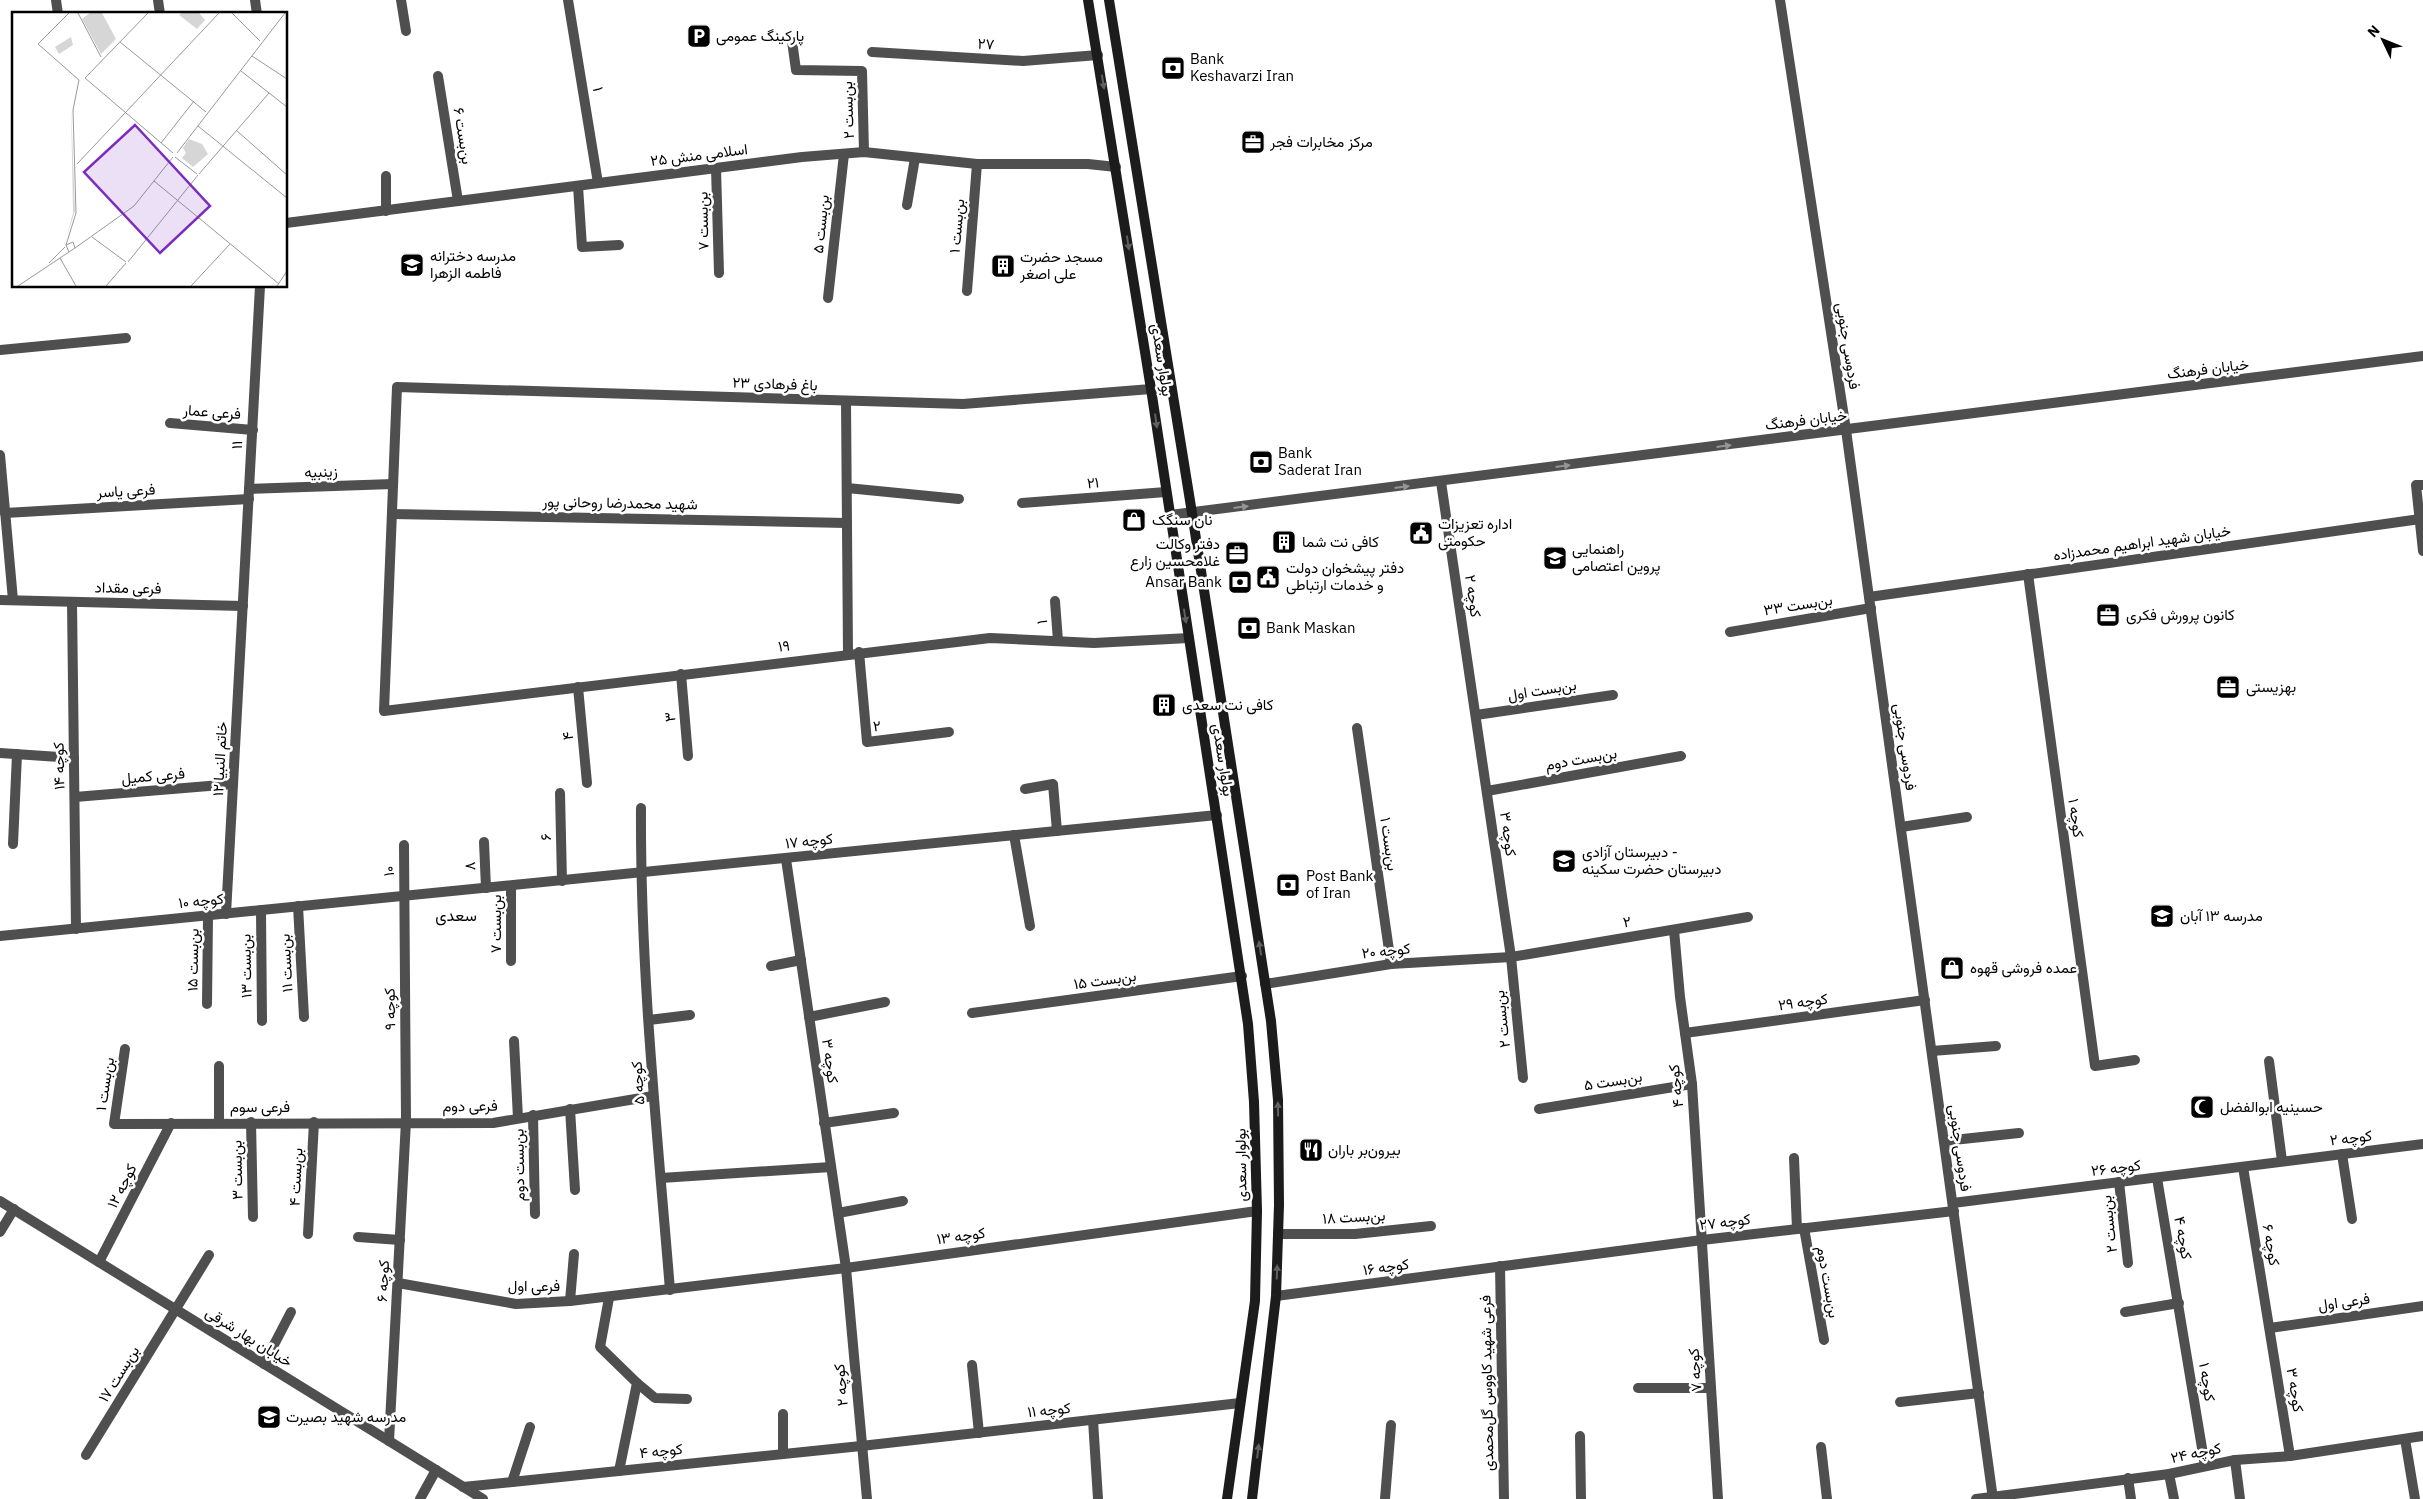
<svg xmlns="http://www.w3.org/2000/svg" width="2423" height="1499" viewBox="0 0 2423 1499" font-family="'IBM Plex Sans',Vazirmatn,sans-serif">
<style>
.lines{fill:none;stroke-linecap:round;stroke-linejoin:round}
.minor{stroke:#4f4f4f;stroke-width:10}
.tertiary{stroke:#4f4f4f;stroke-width:10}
.secondary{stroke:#1c1c1c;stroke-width:10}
.oneway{fill:#606060}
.oneway2{fill:#959595}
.labels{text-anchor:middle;stroke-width:5;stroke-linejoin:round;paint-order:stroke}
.poi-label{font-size:15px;fill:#000;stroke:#fff;text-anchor:start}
.street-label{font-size:15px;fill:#000;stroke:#fff}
.neighbourhood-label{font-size:16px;fill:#000;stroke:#fff}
.inset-road{fill:none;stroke:#999;stroke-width:1}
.view{fill:#7b2cbf;fill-opacity:0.15;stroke:#7b2cbf;stroke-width:2.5}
.inset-edge{fill:none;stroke:#000;stroke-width:2.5}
</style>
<rect width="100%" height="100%" fill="#fff"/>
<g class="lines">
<g class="minor">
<path d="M56,0L58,14"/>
<path d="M158,0L160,14"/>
<path d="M255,0L257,14"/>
<path d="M401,0L406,31"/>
<path d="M568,0L598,183"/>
<path d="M792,41L796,70L862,71L864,152"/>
<path d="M872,52L1023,61L1098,55"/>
<path d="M438,76L458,201"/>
<path d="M716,168L719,273"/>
<path d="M578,186L582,247L619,245"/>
<path d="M907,205L915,158"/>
<path d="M386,211V176"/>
<path d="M286,223L802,157L864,152L977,164H1088L1116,167"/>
<path d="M967,291L977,164"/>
<path d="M828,298L844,154"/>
<path d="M0,350L126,338"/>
<path d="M1151,389L963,404L397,387L384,711L990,638L1094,643L1189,638"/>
<path d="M846,401L848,653"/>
<path d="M170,423L253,430"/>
<path d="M0,455L13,600"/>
<path d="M1441,482L1511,957L1523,1078"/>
<path d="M2423,485H2416L2423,551"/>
<path d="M847,488L959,499"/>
<path d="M249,489L393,484"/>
<path d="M1022,503L1166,492"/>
<path d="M5,513L249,499"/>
<path d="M392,514L847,523"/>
<path d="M2028,574L2095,1066L2135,1060"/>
<path d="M1869,597L2420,519"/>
<path d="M0,600L243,606"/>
<path d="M1055,601L1058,641"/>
<path d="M72,602L76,929"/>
<path d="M1730,632L1871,608"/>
<path d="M859,652L867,742L949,732"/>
<path d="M681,674L688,756"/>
<path d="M578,687L587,783"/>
<path d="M1476,715L1613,695"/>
<path d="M1357,728L1391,964"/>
<path d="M0,753L74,758"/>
<path d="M1025,789L1053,784L1057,831"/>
<path d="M1487,791L1681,756"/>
<path d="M560,793L562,881"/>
<path d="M75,797L233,784"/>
<path d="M641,808C640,969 657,1130 670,1290"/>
<path d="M1901,827L1967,817"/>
<path d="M1014,835L1030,926"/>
<path d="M484,842L486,888"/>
<path d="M13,844L17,754"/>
<path d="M786,859L846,1268L867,1499"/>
<path d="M298,906L304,1017"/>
<path d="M261,910L262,1021"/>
<path d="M226,914L260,286"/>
<path d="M1674,930L1680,997L1692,1084L1718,1499"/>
<path d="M0,936L1217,815"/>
<path d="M511,961V886"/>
<path d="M771,966L801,960"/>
<path d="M1265,984L1391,964L1511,957L1748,917"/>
<path d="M207,1004L208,916"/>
<path d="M972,1013L1242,976"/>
<path d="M809,1017L885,1002"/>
<path d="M649,1020L690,1015"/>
<path d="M1685,1033L1925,1000"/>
<path d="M514,1041L518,1118"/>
<path d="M125,1049L114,1124L493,1123L653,1096"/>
<path d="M1932,1051L1996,1046"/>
<path d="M2269,1061L2282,1161"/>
<path d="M219,1066V1122"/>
<path d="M570,1109L575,1190"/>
<path d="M1539,1109L1692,1084"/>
<path d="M533,1115L535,1214"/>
<path d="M251,1122L253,1217"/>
<path d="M824,1123L894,1113"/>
<path d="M1944,1141L2019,1133"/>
<path d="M2342,1154L2352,1219"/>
<path d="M1794,1158L1797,1229"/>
<path d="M2243,1167L2290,1456"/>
<path d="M661,1178L831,1167"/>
<path d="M2157,1178L2205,1466"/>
<path d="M2119,1182L2128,1263"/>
<path d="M0,1201L483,1499"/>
<path d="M1953,1203L2423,1144"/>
<path d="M838,1213L903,1201"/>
<path d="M1804,1228L1824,1340"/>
<path d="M0,1232L14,1209"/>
<path d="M308,1234L314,1122"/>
<path d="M1278,1234H1355L1431,1226"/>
<path d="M358,1237L400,1240"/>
<path d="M99,1262L171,1123"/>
<path d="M1500,1266L1504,1499"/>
<path d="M398,1283L516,1304L570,1301L846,1268L1257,1211"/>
<path d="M1276,1296L1702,1240L1954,1211"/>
<path d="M609,1298L600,1347L637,1383L619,1471"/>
<path d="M570,1301L574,1254"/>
<path d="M2125,1312L2179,1303"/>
<path d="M2270,1328L2423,1306"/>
<path d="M264,1364L291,1312"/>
<path d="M972,1365L979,1433"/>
<path d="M637,1383L655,1398L687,1399"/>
<path d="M1638,1388H1711"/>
<path d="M1900,1402L1979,1393"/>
<path d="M1093,1420L1098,1499"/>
<path d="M1580,1436L1581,1499"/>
<path d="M2405,1439L2415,1499"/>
<path d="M389,1441L406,1121L404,845"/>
<path d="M1821,1447L1827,1499"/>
<path d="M783,1454V1414"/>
<path d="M86,1455L209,1255"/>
<path d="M2235,1460L2240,1499"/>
<path d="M2169,1474L2174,1499"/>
<path d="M2128,1478L2131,1499"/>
<path d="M512,1482L530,1427"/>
<path d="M463,1487L861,1446L1240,1403"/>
<path d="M420,1499L436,1470"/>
<path d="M1385,1499L1391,1425"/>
<path d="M1976,1499L2169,1474L2235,1460L2290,1456L2423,1436"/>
</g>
<g class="tertiary">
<path d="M1780,0L1846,430L1993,1499"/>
<path d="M1170,515L2423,356"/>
</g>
<g class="secondary">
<path d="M1088,0L1151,389L1248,1024L1254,1102L1257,1211L1255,1301L1227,1499"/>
<path d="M1109,0L1192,513L1271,1021L1278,1100L1279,1205L1276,1296L1252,1499"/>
</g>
</g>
<defs><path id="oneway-solid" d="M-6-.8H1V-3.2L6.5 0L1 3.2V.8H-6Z" transform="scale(1.25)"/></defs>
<g class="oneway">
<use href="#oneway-solid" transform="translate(1103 82) rotate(81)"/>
<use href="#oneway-solid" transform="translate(1128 243) rotate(81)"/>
<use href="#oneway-solid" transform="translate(1156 421) rotate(82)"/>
<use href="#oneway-solid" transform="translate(1185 616) rotate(81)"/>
<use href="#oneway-solid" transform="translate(1260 948) rotate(-99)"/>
<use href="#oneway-solid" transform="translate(1278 1109) rotate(-91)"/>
<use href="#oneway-solid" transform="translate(1277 1272) rotate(-88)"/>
<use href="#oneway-solid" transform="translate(1258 1451) rotate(-83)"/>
</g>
<g class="oneway2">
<use href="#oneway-solid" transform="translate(1724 446) rotate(-7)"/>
<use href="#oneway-solid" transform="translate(1563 466) rotate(-7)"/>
<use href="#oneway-solid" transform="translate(1402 487) rotate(-7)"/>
<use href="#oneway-solid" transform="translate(1241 507) rotate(-7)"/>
</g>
<defs>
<g id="parking-square" transform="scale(1.25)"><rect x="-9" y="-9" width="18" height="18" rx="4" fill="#000" stroke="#fff"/><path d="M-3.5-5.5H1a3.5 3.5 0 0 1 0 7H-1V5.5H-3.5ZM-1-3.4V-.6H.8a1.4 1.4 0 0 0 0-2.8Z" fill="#fff"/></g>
<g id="bank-square" transform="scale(1.25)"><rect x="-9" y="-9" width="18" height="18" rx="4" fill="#000" stroke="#fff"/><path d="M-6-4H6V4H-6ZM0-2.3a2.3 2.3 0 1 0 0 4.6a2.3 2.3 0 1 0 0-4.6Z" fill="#fff"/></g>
<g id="office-square" transform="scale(1.25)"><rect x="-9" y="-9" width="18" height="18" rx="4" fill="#000" stroke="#fff"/><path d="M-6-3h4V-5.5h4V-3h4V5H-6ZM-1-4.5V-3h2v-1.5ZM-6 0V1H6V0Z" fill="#fff"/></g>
<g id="school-square" transform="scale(1.25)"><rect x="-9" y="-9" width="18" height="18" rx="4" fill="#000" stroke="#fff"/><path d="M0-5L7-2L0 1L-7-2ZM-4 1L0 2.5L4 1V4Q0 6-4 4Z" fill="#fff"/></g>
<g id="building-square" transform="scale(1.25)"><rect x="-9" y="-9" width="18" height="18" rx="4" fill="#000" stroke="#fff"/><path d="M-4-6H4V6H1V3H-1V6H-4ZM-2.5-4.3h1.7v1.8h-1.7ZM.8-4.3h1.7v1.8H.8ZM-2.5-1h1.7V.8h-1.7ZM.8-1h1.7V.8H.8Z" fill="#fff"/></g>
<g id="shop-square" transform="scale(1.25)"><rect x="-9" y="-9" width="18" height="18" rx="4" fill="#000" stroke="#fff"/><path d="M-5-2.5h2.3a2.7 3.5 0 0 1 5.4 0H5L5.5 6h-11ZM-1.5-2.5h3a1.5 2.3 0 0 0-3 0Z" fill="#fff"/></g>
<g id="civic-square" transform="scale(1.25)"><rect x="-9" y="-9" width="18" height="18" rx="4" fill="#000" stroke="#fff"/><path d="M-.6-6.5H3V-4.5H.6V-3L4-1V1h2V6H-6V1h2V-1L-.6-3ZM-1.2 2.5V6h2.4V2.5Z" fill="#fff"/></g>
<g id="mosque-square" transform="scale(1.25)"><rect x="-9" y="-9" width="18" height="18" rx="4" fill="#000" stroke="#fff"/><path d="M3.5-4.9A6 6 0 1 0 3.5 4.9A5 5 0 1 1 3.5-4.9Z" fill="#fff"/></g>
<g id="restaurant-square" transform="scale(1.25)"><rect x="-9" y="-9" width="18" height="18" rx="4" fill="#000" stroke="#fff"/><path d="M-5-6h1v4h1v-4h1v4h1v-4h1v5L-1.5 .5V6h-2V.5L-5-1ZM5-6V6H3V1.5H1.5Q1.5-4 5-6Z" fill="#fff"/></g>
</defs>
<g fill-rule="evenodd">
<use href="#parking-square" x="699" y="36"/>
<use href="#bank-square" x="1173" y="68"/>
<use href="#office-square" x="1253" y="142"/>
<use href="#school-square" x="412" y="265"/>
<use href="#building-square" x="1003" y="266"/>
<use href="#bank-square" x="1261" y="462"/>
<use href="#shop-square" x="1134" y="520"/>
<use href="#civic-square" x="1421" y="533"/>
<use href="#building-square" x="1284" y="542"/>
<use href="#office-square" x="1237" y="553"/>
<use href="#school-square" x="1555" y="558"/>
<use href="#civic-square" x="1268" y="577"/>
<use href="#bank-square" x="1240" y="582"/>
<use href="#office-square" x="2108" y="615"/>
<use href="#bank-square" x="1249" y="628"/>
<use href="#office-square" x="2228" y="687"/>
<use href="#building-square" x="1164" y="705"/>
<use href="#school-square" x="1564" y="861"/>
<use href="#bank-square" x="1288" y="885"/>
<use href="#school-square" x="2162" y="916"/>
<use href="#shop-square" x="1952" y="968"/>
<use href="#mosque-square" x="2202" y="1107"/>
<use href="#restaurant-square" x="1311" y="1150"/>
<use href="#school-square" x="269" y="1417"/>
</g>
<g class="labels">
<g class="poi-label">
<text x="716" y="41">پارکینگ عمومی</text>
<text x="1190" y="64">Bank<tspan x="1190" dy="17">Keshavarzi Iran</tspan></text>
<text x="1270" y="147">مرکز مخابرات فجر</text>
<text x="430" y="261">مدرسه دخترانه<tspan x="430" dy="17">فاطمه الزهرا</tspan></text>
<text x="1020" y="262">مسجد حضرت<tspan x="1020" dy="17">علی اصغر</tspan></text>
<text x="1278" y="458">Bank<tspan x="1278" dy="17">Saderat Iran</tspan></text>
<text x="1152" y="525">نان سنگک</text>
<text x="1438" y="529">اداره تعزیزات<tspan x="1438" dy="17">حکومتی</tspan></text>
<text x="1302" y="547">کافی نت شما</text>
<text x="1220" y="549" text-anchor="end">دفتر وکالت<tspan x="1220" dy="17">غلامحسین زارع</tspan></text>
<text x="1572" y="554">راهنمایی<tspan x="1572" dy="17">پروین اعتصامی</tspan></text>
<text x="1286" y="573">دفتر پیشخوان دولت<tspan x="1286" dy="17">و خدمات ارتباطی</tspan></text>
<text x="1222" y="587" text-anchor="end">Ansar Bank</text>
<text x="2126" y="620">کانون پرورش فکری</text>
<text x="1266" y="633">Bank Maskan</text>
<text x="2246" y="692">بهزیستی</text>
<text x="1182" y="710">کافی نت سعدی</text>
<text x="1582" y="857">دبیرستان آزادی -<tspan x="1582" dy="17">دبیرستان حضرت سکینه</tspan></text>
<text x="1306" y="881">Post Bank<tspan x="1306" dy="17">of Iran</tspan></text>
<text x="2180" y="921">مدرسه ۱۳ آبان</text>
<text x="1970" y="973">عمده فروشی قهوه</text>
<text x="2220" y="1112">حسینیه ابوالفضل</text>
<text x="1328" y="1155">بیرون‌بر باران</text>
<text x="286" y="1422">مدرسه شهید بصیرت</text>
</g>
<g class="street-label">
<text transform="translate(986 44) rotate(4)" y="5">۲۷</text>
<text transform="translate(598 89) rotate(81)" y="5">۱</text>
<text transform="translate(848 110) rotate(-92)" y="5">بن‌بست ۲</text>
<text transform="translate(463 136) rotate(81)" y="5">بن‌بست ۶</text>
<text transform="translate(699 155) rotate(-7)" y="5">اسلامی منش ۲۵</text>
<text transform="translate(703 221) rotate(-91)" y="5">بن‌بست ۷</text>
<text transform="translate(821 224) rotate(-84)" y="5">بن‌بست ۵</text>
<text transform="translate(957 226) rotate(-85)" y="5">بن‌بست ۱</text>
<text transform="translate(1848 346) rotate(81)" y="5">فردوسی جنوبی</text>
<text transform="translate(1162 360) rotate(81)" y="5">بولوار سعدی</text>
<text transform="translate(2208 369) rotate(-7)" y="5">خیابان فرهنگ</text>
<text transform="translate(775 384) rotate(2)" y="5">باغ فرهادی ۲۳</text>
<text transform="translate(212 412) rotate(4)" y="5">فرعی عمار</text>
<text transform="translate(1806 420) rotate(-7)" y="5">خیابان فرهنگ</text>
<text transform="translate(237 445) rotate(-87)" y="5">۱۱</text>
<text transform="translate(321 472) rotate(-2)" y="5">زینبیه</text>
<text transform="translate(1093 483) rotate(-4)" y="5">۲۱</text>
<text transform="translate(126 491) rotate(-3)" y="5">فرعی یاسر</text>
<text transform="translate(620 503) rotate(1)" y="5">شهید محمدرضا روحانی پور</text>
<text transform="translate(2142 543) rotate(-8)" y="5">خیابان شهید ابراهیم محمدزاده</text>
<text transform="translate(128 588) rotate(1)" y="5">فرعی مقداد</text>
<text transform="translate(1473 596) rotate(82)" y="5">کوچه ۲</text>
<text transform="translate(1798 605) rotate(-9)" y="5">بن‌بست ۳۳</text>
<text transform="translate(1042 622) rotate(-94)" y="5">۱</text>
<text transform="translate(784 646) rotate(-7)" y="5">۱۹</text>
<text transform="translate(1542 690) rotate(-9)" y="5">بن‌بست اول</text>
<text transform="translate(670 717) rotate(-95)" y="5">۳</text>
<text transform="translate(877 726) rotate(-6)" y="5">۲</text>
<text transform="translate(568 736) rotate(-95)" y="5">۴</text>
<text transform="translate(1905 747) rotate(82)" y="5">فردوسی جنوبی</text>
<text transform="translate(220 759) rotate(-87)" y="5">خاتم النبیا ۱۲</text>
<text transform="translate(1581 759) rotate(-10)" y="5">بن‌بست دوم</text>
<text transform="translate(1223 760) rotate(81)" y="5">بولوار سعدی</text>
<text transform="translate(59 766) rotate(-91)" y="5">کوچه ۱۴</text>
<text transform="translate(153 776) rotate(-5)" y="5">فرعی کمیل</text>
<text transform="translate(2076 818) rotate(82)" y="5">کوچه ۱</text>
<text transform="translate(1508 834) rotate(82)" y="5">کوچه ۳</text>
<text transform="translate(546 837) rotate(-91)" y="5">۶</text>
<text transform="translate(809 841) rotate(-6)" y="5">کوچه ۱۷</text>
<text transform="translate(1389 844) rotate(82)" y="5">بن‌بست ۱</text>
<text transform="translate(470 866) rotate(-92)" y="5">۸</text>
<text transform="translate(389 871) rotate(-91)" y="5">۱۰</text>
<text transform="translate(201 901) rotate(-6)" y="5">کوچه ۱۰</text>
<text transform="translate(1627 922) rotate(-10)" y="5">۲</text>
<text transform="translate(496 924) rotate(-90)" y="5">بن‌بست ۷</text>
<text transform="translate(1386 951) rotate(-6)" y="5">کوچه ۲۰</text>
<text transform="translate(193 960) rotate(-89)" y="5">بن‌بست ۱۵</text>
<text transform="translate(286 963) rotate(-93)" y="5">بن‌بست ۱۱</text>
<text transform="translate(246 966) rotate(-91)" y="5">بن‌بست ۱۳</text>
<text transform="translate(1105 980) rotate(-8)" y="5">بن‌بست ۱۵</text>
<text transform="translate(1803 1002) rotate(-8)" y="5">کوچه ۲۹</text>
<text transform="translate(390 1009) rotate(-91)" y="5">کوچه ۹</text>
<text transform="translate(1502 1019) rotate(-96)" y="5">بن‌بست ۲</text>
<text transform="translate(830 1061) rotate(82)" y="5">کوچه ۳</text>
<text transform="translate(1613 1081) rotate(-9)" y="5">بن‌بست ۵</text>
<text transform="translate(638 1083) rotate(-94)" y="5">کوچه ۵</text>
<text transform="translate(105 1084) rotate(-81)" y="5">بن‌بست ۱</text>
<text transform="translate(1676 1086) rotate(-96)" y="5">کوچه ۴</text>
<text transform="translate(470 1106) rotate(-1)" y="5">فرعی دوم</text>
<text x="260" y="1112">فرعی سوم</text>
<text transform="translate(2351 1138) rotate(-7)" y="5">کوچه ۲</text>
<text transform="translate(1960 1148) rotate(82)" y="5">فردوسی جنوبی</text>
<text transform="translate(519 1165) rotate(-91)" y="5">بن‌بست دوم</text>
<text transform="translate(1241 1165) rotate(-91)" y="5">بولوار سعدی</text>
<text transform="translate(2116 1168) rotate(-7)" y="5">کوچه ۲۶</text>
<text transform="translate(237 1170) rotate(-91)" y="5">بن‌بست ۳</text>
<text transform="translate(296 1177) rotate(-87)" y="5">بن‌بست ۴</text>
<text transform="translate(122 1186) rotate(-63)" y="5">کوچه ۱۲</text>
<text transform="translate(1354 1217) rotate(-3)" y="5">بن‌بست ۱۸</text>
<text transform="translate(1725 1222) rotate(-7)" y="5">کوچه ۲۷</text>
<text transform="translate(2109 1224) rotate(-96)" y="5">بن‌بست ۲</text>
<text transform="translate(961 1236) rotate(-8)" y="5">کوچه ۱۳</text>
<text transform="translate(2183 1238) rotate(80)" y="5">کوچه ۴</text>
<text transform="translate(2271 1245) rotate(80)" y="5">کوچه ۶</text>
<text transform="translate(1386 1267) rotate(-8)" y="5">کوچه ۱۶</text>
<text transform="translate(383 1281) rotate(-87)" y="5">کوچه ۶</text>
<text transform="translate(1828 1282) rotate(80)" y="5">بن‌بست دوم</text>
<text x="534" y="1291">فرعی اول</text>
<text transform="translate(2344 1302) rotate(-8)" y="5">فرعی اول</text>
<text transform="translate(249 1337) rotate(32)" y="5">خیابان بهار شرقی</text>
<text transform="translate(1695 1370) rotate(-94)" y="5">کوچه ۷</text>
<text transform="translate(119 1374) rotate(-58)" y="5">بن‌بست ۱۷</text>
<text transform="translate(2207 1382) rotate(81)" y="5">کوچه ۱</text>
<text transform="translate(1487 1383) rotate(-91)" y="5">فرعی شهید کاووس گل‌محمدی</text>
<text transform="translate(841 1385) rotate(-95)" y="5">کوچه ۲</text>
<text transform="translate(2295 1390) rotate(81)" y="5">کوچه ۳</text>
<text transform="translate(1049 1410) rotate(-6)" y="5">کوچه ۱۱</text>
<text transform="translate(661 1451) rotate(-6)" y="5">کوچه ۴</text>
<text transform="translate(2196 1453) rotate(-12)" y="5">کوچه ۲۴</text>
</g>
<g class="neighbourhood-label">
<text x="456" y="921">سعدی</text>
</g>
</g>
<g transform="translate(12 12)">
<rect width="275" height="275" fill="#fff"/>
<path d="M78,1H90L104,27L89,42L70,7ZM170,1H187L193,8L185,17L167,3ZM59,25L61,33L47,42L43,35ZM59,93L63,199L54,227L61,201ZM177,127L190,132L196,142L181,155L170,146L174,141L171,136Z" fill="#d6d6d6"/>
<path class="inset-road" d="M57,1L26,32L67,68M66,1L89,45M220,1L248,29M108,30L194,100M240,44L275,67M229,59L275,95M73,66L161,141M73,66L136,1M186,114L275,186M224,118L275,163M149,131L182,89M165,141L273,1M163,145L185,162M65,152L207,1M187,162L257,81M142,169L267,272M80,225L114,250M54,233L64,201L61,98L67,68M63,236L122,194L161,145M48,246L64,274M116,250L186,163M37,251L53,235M6,274L63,236L61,230L54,233L57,240M94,274L114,251M179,274L218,232M265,274L275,259"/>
<path class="view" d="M123,113L198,194L148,241L72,160Z"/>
<rect width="275" height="275" class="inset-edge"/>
</g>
<g transform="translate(2383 40) rotate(313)" stroke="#ffffff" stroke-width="4" paint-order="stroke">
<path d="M0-4L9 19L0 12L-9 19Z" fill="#000000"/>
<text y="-8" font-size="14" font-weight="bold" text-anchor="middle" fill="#000000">N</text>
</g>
</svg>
